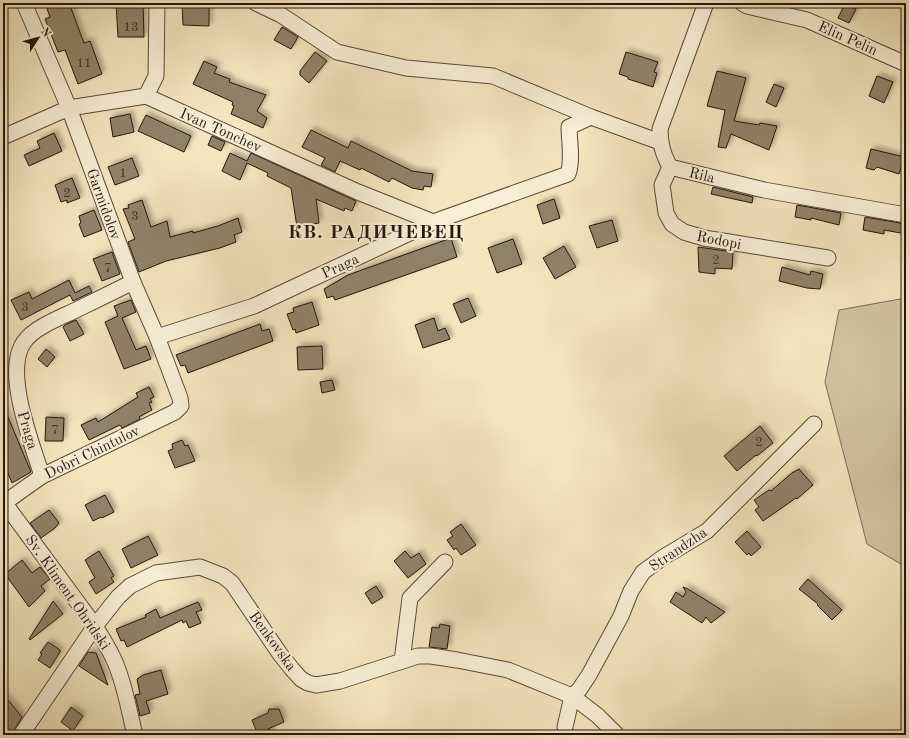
<svg xmlns="http://www.w3.org/2000/svg" width="909" height="738" viewBox="0 0 909 738" font-family="'Old Standard TT',serif">
<style>
.green{fill:#d0c2a0;stroke:#7a6c56}
.building{fill:#908269;stroke:#25160d;filter:url(#shadow)}
.lines{fill:none;stroke-linecap:round;stroke-linejoin:round}
.minor-casing{stroke:#584a39;stroke-width:17}
.minor{stroke:#f7eed5;stroke-width:15}
.labels{text-anchor:middle;stroke-width:4;stroke-linejoin:round;paint-order:stroke}
.number-label{font-size:13px;fill:#403124}
.street-label{font-size:15px;fill:#25160d;stroke:#f7eed5}
.district-label{font-size:19px;font-weight:bold;letter-spacing:1px;fill:#25160d;stroke:#f7eed5}
</style>
<defs>
<filter id="shadow"><feDropShadow dx="3.5" dy="-3.5" stdDeviation="2" flood-color="#0004"/></filter>
</defs>
<rect width="100%" height="100%" fill="#f3e5be"/>
<filter id="stains"><feTurbulence type="fractalNoise" baseFrequency=".005" numOctaves="4"/><feColorMatrix values="0 0 0 0 .2 0 0 0 0 .09 0 0 0 0 .02 0 0 0 .5 -.17"/></filter>
<radialGradient id="worn" r=".72"><stop offset=".6" stop-color="#630" stop-opacity="0"/><stop offset="1" stop-color="#630" stop-opacity=".3"/></radialGradient>
<path class="green" d="M906,298V567L867,544L825,382L839,310Z"/>
<g class="building">
<path d="M45,3H69L84,43L90,41L102,74L78,84L65,50L58,52L45,19L50,17Z"/>
<path d="M116,3H143L144,37H118Z"/>
<path d="M182,3H209V26L183,25Z"/>
<path d="M845,4L856,9L849,23L838,18Z"/>
<path d="M282,27L298,37L291,49L274,40Z"/>
<path d="M315,52L327,61L309,83L300,75V71Z"/>
<path d="M626,52L658,62L654,72L657,73L653,87L628,79V77L619,74Z"/>
<path d="M204,61L217,67L214,73L230,79L229,82L266,95L257,111L267,118L263,128L231,114L234,106L232,105L233,102L193,84Z"/>
<path d="M717,71L746,78L734,121L759,125L760,123L777,126L769,150L731,134L726,148L718,147L725,110L707,106Z"/>
<path d="M877,76L893,82L884,103L869,96Z"/>
<path d="M774,84L784,88L776,107L766,102Z"/>
<path d="M130,114L134,132L113,137L110,118Z"/>
<path d="M146,115L191,136L184,152L138,131Z"/>
<path d="M311,130L348,148L351,141L412,171L433,174L431,187L424,186L423,190L412,188L392,178L389,182L361,168L360,170L340,161L335,172L321,165L325,158L302,147Z"/>
<path d="M54,133L62,151L29,166L24,155L40,148L37,141Z"/>
<path d="M212,136L225,142L221,151L208,145Z"/>
<path d="M871,149L904,157L899,174L877,167L874,170L866,168Z"/>
<path d="M230,153L247,161L251,153L356,201L352,211L345,208L344,211L316,199L319,223L297,227L291,188L267,176L268,173L247,163L240,180L222,171Z"/>
<path d="M132,158L139,176L115,185L108,167Z"/>
<path d="M72,178L80,198L67,203V200L61,202L55,185Z"/>
<path d="M713,187L753,197L752,203L711,194Z"/>
<path d="M554,199L560,218L543,224L537,205Z"/>
<path d="M142,200L151,227L167,221L170,237L193,231V233L218,226L238,218L242,232L234,235L236,242L220,248L166,261L139,272L128,242L135,239L123,209L129,208L128,205Z"/>
<path d="M797,205L841,213L839,225L811,218V220L795,217Z"/>
<path d="M94,210L102,230L84,237L79,224L81,223L79,216Z"/>
<path d="M865,217L906,224V234L884,230V234L863,230Z"/>
<path d="M612,220L618,241L597,248L589,226Z"/>
<path d="M451,238L457,257L335,300L333,296L327,298L324,289L348,275Z"/>
<path d="M513,239L522,264L497,273L488,248Z"/>
<path d="M564,246L576,267L555,279L543,258Z"/>
<path d="M698,247L733,252L732,269L715,268V274L699,272Z"/>
<path d="M112,252L120,274L102,281L93,259Z"/>
<path d="M782,267L810,275L811,271L823,274L820,289L807,288L779,281Z"/>
<path d="M69,280L75,293L89,286L92,292L73,301L70,295L21,320L11,300L29,292L32,299Z"/>
<path d="M468,298L476,316L461,323L453,304Z"/>
<path d="M131,300L136,312L122,318L136,350L146,346L151,359L124,369L105,322L118,316L114,306Z"/>
<path d="M312,302L319,325L296,333L295,329L293,330L287,314L294,312L293,308Z"/>
<path d="M434,318L438,331L445,328L450,339L423,348L415,325Z"/>
<path d="M76,320L84,334L70,341L63,327L65,325Z"/>
<path d="M260,324L262,331L269,329L273,341L188,373L185,365L181,366L176,355Z"/>
<path d="M322,346L323,369L298,370L297,347Z"/>
<path d="M46,349L55,357L47,367L38,359Z"/>
<path d="M332,380L335,390L322,393L320,382Z"/>
<path d="M149,387L154,397L150,399L152,402L149,403L152,410L139,417L140,419L122,428L120,425L89,440L81,425L96,418L98,422L138,397L136,393Z"/>
<path d="M3,405L31,472L12,483L3,461Z"/>
<path d="M46,417L64,418L63,441H45Z"/>
<path d="M760,426L773,443L757,456L756,455L737,471L724,456Z"/>
<path d="M182,440L185,446L188,445L195,461L175,468L168,451L173,449L172,444Z"/>
<path d="M799,469L813,485L797,499L796,498L763,521L755,510L759,507L754,500L769,490L771,491L793,472H794Z"/>
<path d="M105,495L114,512L102,518L101,517L93,521L85,505Z"/>
<path d="M49,510L59,523L55,528L41,538L30,523Z"/>
<path d="M461,524L476,545L461,555L456,548L454,550L447,540L453,536L450,532Z"/>
<path d="M747,531L761,547L751,556L749,553L747,555L735,542Z"/>
<path d="M148,536L158,555L131,568L122,549Z"/>
<path d="M99,551L114,576L111,578L114,582L96,594L89,582L95,578L85,560Z"/>
<path d="M405,551L411,558L419,553L426,564L408,578L394,561Z"/>
<path d="M22,560L32,573L40,567L50,579L41,586L45,591L29,607L5,574Z"/>
<path d="M808,579L842,610L832,620L817,605L818,604L799,589Z"/>
<path d="M376,586L383,597L372,604L365,593Z"/>
<path d="M683,587L688,589L725,612L711,623L706,617L702,623L670,602L676,592L683,597L686,592Z"/>
<path d="M53,601L63,614L30,640L29,639Z"/>
<path d="M198,602L202,610L196,612L201,623L189,628L186,621L183,623L182,620L127,647L124,640L121,641L116,629L146,617L145,615L156,609L160,618Z"/>
<path d="M440,624L450,626L447,649L429,647L432,627L439,628Z"/>
<path d="M48,642L60,650V652L50,668L38,660L42,654L40,653Z"/>
<path d="M88,652L96,653L108,685L79,666Z"/>
<path d="M161,670L168,694L146,701L150,713L140,716L135,695L140,694L137,679L143,675Z"/>
<path d="M3,694L22,717L12,734L8,733L3,727Z"/>
<path d="M71,707L83,716L73,731L61,722Z"/>
<path d="M269,709H279L284,722L268,729L272,735H258L252,720L268,713Z"/>
</g>
<g class="lines">
<g class="minor-casing">
<g id="minor">
<path d="M256,3L281,15L337,52L406,68L493,76L591,117L660,142"/>
<path d="M706,3L660,129C660,144 663,154 670,167L764,190L906,215"/>
<path d="M742,3L747,6L807,20L906,64"/>
<path d="M146,96L156,76L157,3"/>
<path d="M3,137L69,108L146,96L358,192L433,222"/>
<path d="M670,167L662,185L666,213L672,224L684,232L704,238L828,258"/>
<path d="M157,337L254,306L433,222L568,174C573,160 569,141 569,127L591,117"/>
<path d="M42,476C32,443 3,372 24,342C34,327 62,317 78,309C96,300 115,291 133,282"/>
<path d="M3,501L95,626C102,638 110,650 115,662C125,685 129,711 135,735"/>
<path d="M4,503L42,476L175,412L181,406L180,398L157,337L133,282L69,108L24,3"/>
<path d="M402,661L410,598L445,562"/>
<path d="M565,727L572,696L579,690L589,675L621,616L631,591L643,572L662,558L707,531L814,424"/>
<path d="M21,735L95,626L118,597L130,586L156,573L200,567L223,576L232,583L280,654L292,669L301,679L308,683L316,685L340,681L418,656H431L457,660L508,670L572,696L598,716L617,735"/>
</g>
</g>
<use href="#minor" class="minor"/>
</g>
<g class="labels">
<g class="number-label">
<text x="131" y="31">13</text>
<text x="84" y="67">11</text>
<text x="123" y="177">1</text>
<text x="67" y="197">2</text>
<text x="135" y="220">3</text>
<text x="716" y="264">2</text>
<text x="108" y="272">7</text>
<text x="25" y="311">3</text>
<text x="55" y="434">7</text>
<text x="759" y="446">2</text>
</g>
<g class="street-label">
<text transform="translate(848 38) rotate(24)" y="5">Elin Pelin</text>
<text transform="translate(221 130) rotate(24)" y="5">Ivan Tonchev</text>
<text transform="translate(702 175) rotate(14)" y="5">Rila</text>
<text transform="translate(104 204) rotate(70)" y="5">Garmidolov</text>
<text transform="translate(719 240) rotate(11)" y="5">Rodopi</text>
<text transform="translate(340 266) rotate(-25)" y="5">Praga</text>
<text transform="translate(28 430) rotate(73)" y="5">Praga</text>
<text transform="translate(92 452) rotate(-26)" y="5">Dobri Chintulov</text>
<text transform="translate(678 549) rotate(-34)" y="5">Strandzha</text>
<text transform="translate(68 592) rotate(55)" y="5">Sv. Kliment Ohridski</text>
<text transform="translate(273 641) rotate(54)" y="5">Benkovska</text>
</g>
<g class="district-label">
<text x="376" y="238">КВ. РАДИЧЕВЕЦ</text>
</g>
</g>
<rect width="909" height="738" fill="none" stroke="#f3e5be" stroke-width="16"/>
<rect x="4" y="4" width="901" height="730" fill="none" stroke="#25160d" stroke-width="2"/>
<rect x="8" y="8" width="893" height="722" fill="none" stroke="#25160d"/>
<g transform="translate(38 38) rotate(54)" stroke="#f7eed5" stroke-width="3" paint-order="stroke">
<path d="M0-3L7 15L0 10L-7 15Z" fill="#25160d"/>
<text y="-6" font-size="11" font-weight="bold" text-anchor="middle" fill="#25160d">N</text>
</g>
<rect width="100%" height="100%" filter="url(#stains)"/>
<rect width="100%" height="100%" fill="url(#worn)"/>
</svg>
